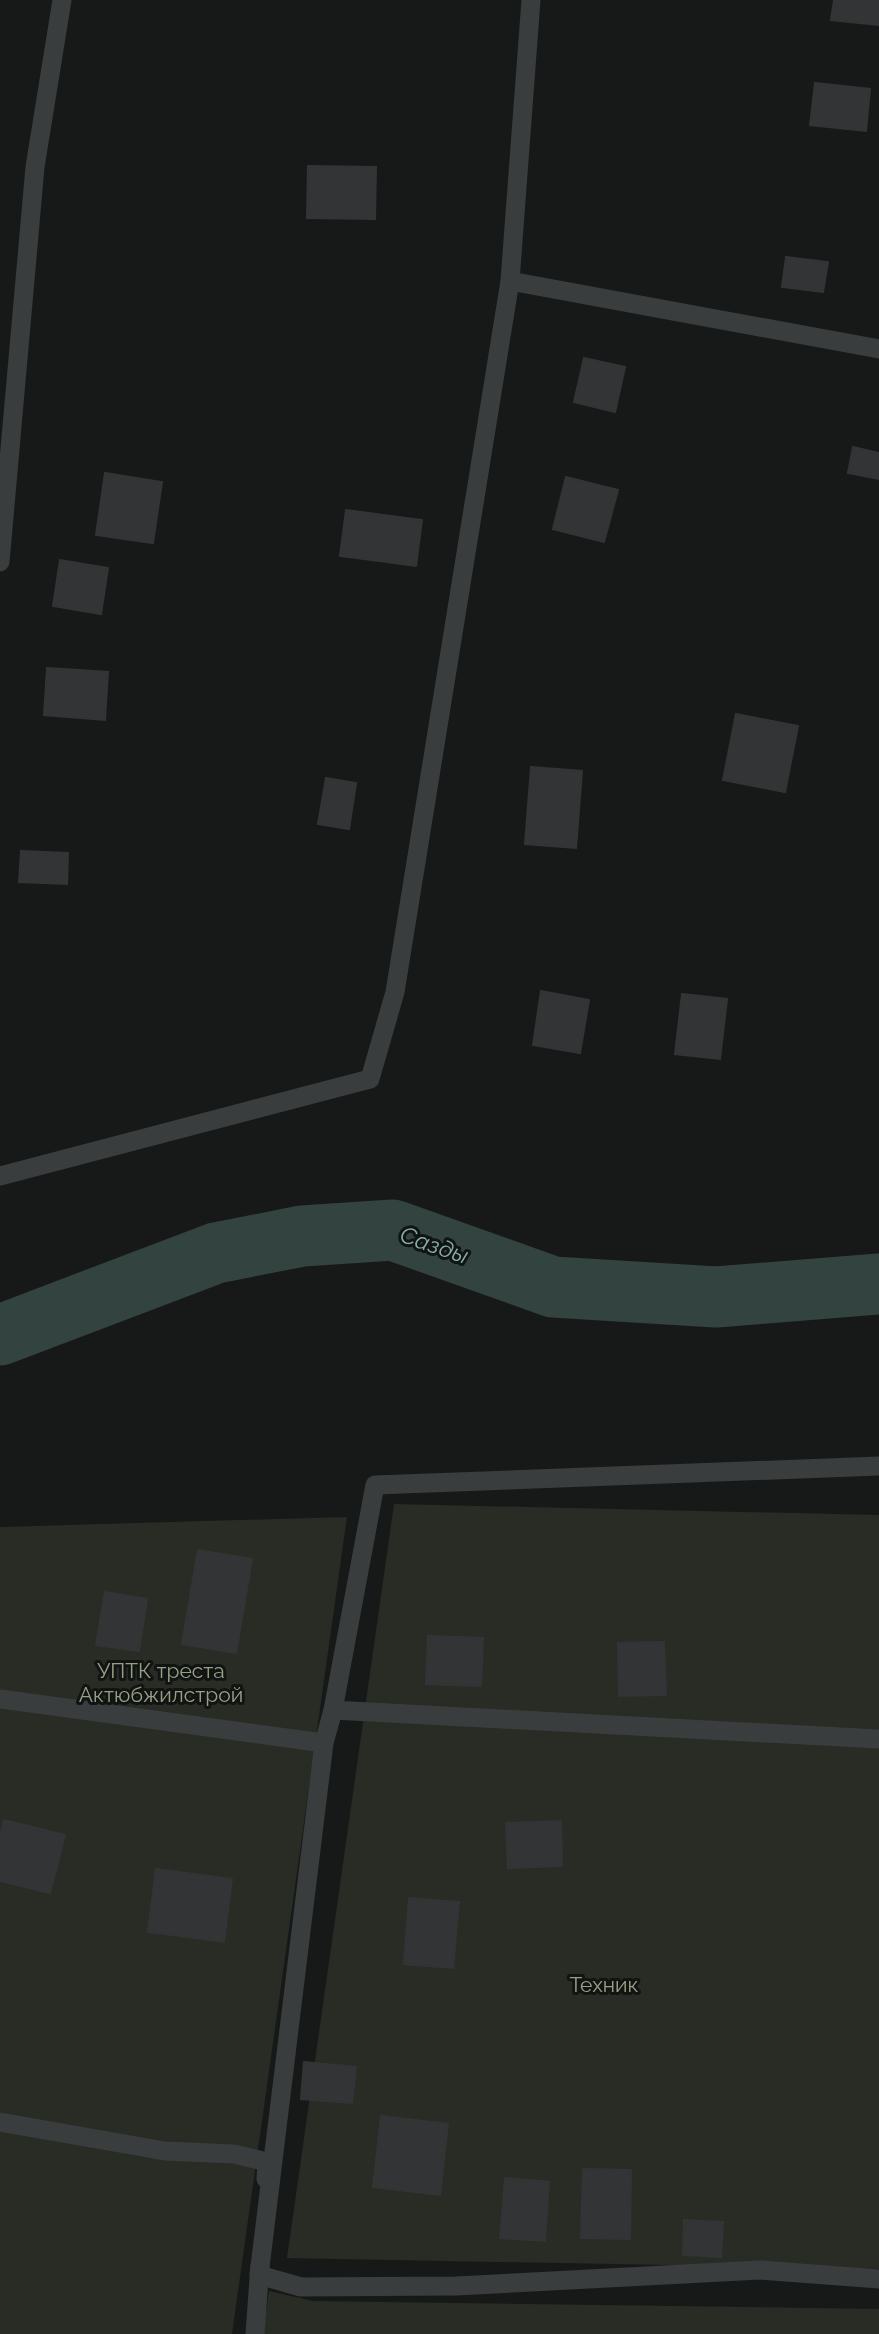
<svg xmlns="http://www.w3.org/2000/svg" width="879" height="2334" viewBox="0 0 879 2334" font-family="Raleway,sans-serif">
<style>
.green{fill:#282c24}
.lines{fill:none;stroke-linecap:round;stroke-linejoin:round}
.river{stroke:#334340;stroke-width:61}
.building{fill:#333435;stroke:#323435;stroke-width:2}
.service{stroke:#393d3e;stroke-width:19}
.labels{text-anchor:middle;stroke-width:6;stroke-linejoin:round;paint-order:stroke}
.park-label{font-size:21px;fill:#95a183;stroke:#121414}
.water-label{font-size:23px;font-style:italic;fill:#85b0a7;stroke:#121414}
</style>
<rect width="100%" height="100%" fill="#171919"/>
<g class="green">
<path d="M394,1504L879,1515V2269L287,2258Z"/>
<path d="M347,1517L232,2334H0V1527Z"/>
<path d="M269,2291L313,2301L879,2309V2334H263Z"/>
</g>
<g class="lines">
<path class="river" d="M0,1335L216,1253L302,1236L393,1230L553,1287L716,1297L879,1284"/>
</g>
<g class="building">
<path d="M834,0H879V25L831,20Z"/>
<path d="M815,83L870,89L866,131L810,125Z"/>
<path d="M308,166L376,167L375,219L307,218Z"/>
<path d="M786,257L828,262L823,292L782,287Z"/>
<path d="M584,358L625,367L615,412L574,402Z"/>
<path d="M853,447L879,453V479L848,473Z"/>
<path d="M105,473L162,482L153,543L96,535Z"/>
<path d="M566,477L618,490L604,542L553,529Z"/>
<path d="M346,510L422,520L416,566L340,556Z"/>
<path d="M60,560L108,568L101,614L53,606Z"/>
<path d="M47,668L108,672L105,720L44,715Z"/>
<path d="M736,714L798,726L785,792L723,780Z"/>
<path d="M531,767L582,771L576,848L525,844Z"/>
<path d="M326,778L356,783L349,829L318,824Z"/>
<path d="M21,851L68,853L67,884L19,882Z"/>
<path d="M541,991L589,1000L580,1053L533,1045Z"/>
<path d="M682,994L727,999L720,1059L675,1054Z"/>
<path d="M198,1550L252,1559L236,1653L182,1644Z"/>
<path d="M105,1592L147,1599L139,1651L96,1645Z"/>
<path d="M428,1636L483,1638L481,1686L426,1684Z"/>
<path d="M664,1642L666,1695L619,1696L618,1643Z"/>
<path d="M4,1820L65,1835L50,1893L0,1881V1836Z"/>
<path d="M561,1821L562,1866L508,1868L506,1823Z"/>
<path d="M156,1869L232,1879L224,1942L148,1932Z"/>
<path d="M409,1898L459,1902L453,1968L404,1964Z"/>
<path d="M304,2062L356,2067L352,2103L301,2099Z"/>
<path d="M381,2116L448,2124L440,2195L373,2187Z"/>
<path d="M583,2169L631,2170L630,2239L581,2238Z"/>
<path d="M505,2178L549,2182L545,2241L500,2238Z"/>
<path d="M684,2220L723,2222L721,2257L683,2255Z"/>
</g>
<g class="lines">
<g class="service">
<path d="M510,281L879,349"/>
<path d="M0,562L35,167L62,0"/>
<path d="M0,1176L370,1079L395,992L510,281L531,0"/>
<path d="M879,1466L375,1485L333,1710L879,1739"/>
<path d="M0,1699L324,1743"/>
<path d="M333,1710L324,1743L259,2275L301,2287L456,2286L760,2270L879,2279"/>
<path d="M0,2122L165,2151L234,2154L267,2162L266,2179"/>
<path d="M255,2334L260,2265"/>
</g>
</g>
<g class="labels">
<g class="park-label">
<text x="161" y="1678">УПТК треста<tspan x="161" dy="24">Актюбжилстрой</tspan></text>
<text x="604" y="1992">Техник</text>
</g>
<g class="water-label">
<text transform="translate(434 1245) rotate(19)" y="8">Сазды</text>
</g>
</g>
</svg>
